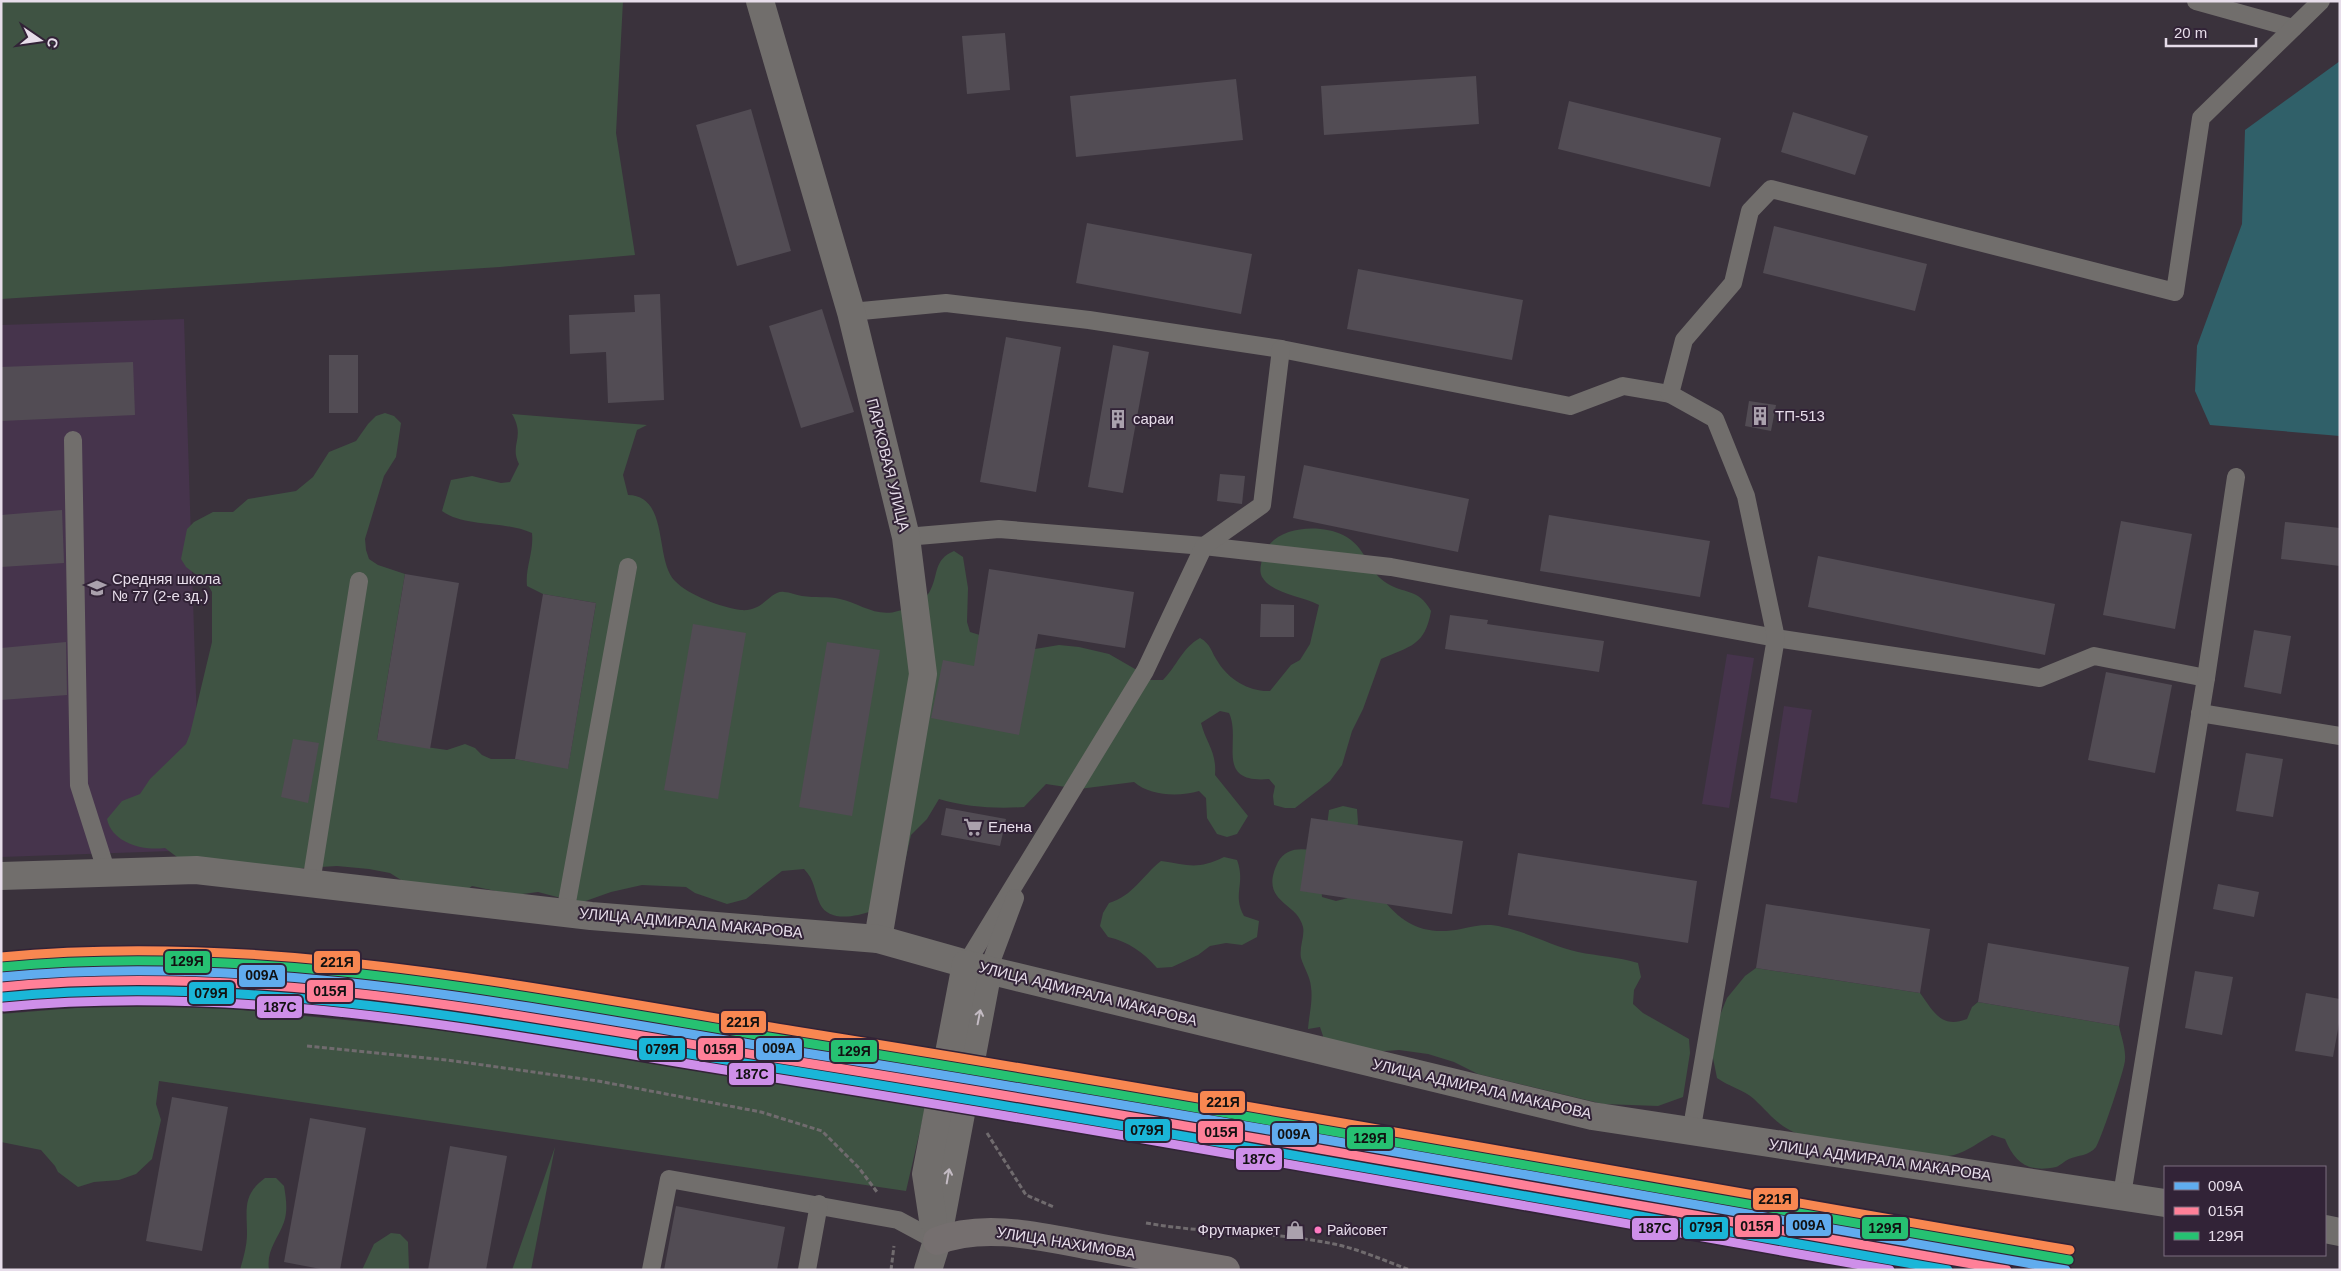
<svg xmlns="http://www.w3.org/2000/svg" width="2341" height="1271" viewBox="0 0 2341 1271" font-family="Helvetica,sans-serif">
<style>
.built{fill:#46344c}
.green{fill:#3f5343}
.water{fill:#306069}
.building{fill:#524c54}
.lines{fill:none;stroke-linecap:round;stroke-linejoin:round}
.path{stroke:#706b6e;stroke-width:3;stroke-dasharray:5 2.5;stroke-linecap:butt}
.service{stroke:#716e6c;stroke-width:18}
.minor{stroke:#716e6c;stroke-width:28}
.tertiary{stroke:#716e6c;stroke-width:28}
.secondary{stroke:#756f6f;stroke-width:28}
.rail-1-casing{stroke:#322337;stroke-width:12}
.rail-2-casing{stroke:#322337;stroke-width:12}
.rail-3-casing{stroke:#322337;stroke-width:12}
.rail-4-casing{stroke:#322337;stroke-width:12}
.rail-5-casing{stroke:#322337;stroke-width:12}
.rail-6-casing{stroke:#322337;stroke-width:12}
.rail-1{stroke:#60acee;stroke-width:9}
.rail-2{stroke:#ff8098;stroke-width:9}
.rail-3{stroke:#26c172;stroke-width:9}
.rail-4{stroke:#1ab6d8;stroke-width:9}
.rail-5{stroke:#f88751;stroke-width:9}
.rail-6{stroke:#ce8fe9;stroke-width:9}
.oneway{stroke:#c4bcc4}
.bus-dot{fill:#fe7ac1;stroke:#322337;stroke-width:2}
.labels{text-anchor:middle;stroke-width:4;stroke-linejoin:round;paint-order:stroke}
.bus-label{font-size:14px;fill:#e7ddea;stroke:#322337;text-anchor:start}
.poi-label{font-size:15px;fill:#e7ddea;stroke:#322337;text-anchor:start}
.street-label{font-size:15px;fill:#e7ddea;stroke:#322337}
.line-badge{stroke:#322337;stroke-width:2}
.pale-badge-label{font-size:14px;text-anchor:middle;font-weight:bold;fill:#111}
</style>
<rect width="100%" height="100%" fill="#3a323c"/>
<g class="built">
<path d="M184,319L201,850L1,857V325Z"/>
<path d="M1727,654L1754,658L1729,808L1702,804Z"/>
<path d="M1784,706L1812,710L1797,803L1770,798Z"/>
</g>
<g class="green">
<path d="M1,1H623L616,133L635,255L500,267L1,299Z"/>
<path d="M385,413L394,416L401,423L396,457L384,476L365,539L366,550L369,559L378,565L405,574L377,740L447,750L465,744L475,748L482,755L491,759H515L568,768L596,603L543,594L527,586C525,568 534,552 532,533C503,520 466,528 442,511L451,480L472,476L501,483L510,482L519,464C509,444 526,438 512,414L647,425L637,430L623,475L628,495C670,496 654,560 675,581C688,595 723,608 741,610C764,612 770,590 784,592C790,592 796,595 802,596C815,598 828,596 840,599C859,603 877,618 898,611C908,608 925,601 930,591C939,574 933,560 954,551L963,557L968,588L967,622L970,632L1029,650L1059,645L1079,647L1109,654L1135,669L1145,671L1148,680H1163C1177,666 1182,648 1200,638C1211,644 1211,652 1218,662C1229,680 1250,692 1270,691L1291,665L1300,660L1310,644L1319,605C1303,596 1272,594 1262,577C1259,571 1261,565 1262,559C1270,526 1318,523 1343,535C1366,546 1367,570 1385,582C1404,595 1418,587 1431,611C1425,646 1410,646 1381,659L1363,709L1352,731L1342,765L1330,781L1295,808H1285L1274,805L1273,796L1275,786L1269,779C1213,784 1242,740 1229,713L1220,711L1201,723C1206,743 1217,752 1215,775L1248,816L1237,834L1227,837L1217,834L1207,818L1206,798L1199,791C1179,797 1150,796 1134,782L1079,789L1046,784L1024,807C995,809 967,807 939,799L927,819L911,835L896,901C879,909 833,930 820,904C814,891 815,880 804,869L782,871L746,899L727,904L695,893L686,887L642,885L611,892L580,903L538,892L515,895L472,886L459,896L409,885L390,873L369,869L337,866L286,869L181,860L165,848C143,851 112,843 107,819L122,801L140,794L150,779L186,744L190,734L212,642V592L207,583L186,567L181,559L187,529L194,522L213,512H233L248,499L296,491L313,477L329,452L356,441L368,424L376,416Z"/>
<path d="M1343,806L1357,809L1358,823L1355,836L1321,885L1322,897L1336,901L1352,897H1381C1403,925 1425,936 1461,929C1475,926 1488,923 1502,927C1528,932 1552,946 1578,952C1598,956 1618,957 1638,963L1641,977L1634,990L1633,1004L1643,1013L1689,1039L1690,1053L1683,1097L1658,1106L1603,1104L1478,1074L1454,1062L1428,1054L1399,1050L1373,1052L1324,1039L1320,1027L1308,1029C1309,1015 1313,1001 1311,987C1310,976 1304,968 1301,958C1299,947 1305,936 1303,927C1297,901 1258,903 1278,862C1285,849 1298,848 1311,850L1327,826L1329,810Z"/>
<path d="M1224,857L1237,860C1246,884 1232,894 1244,916L1259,921L1257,937L1242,945L1226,943L1210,946L1198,955L1172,967L1157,968C1143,952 1129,942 1108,937L1100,926L1103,913L1109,903C1133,896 1142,876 1161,861C1189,865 1197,870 1224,857Z"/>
<path d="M1756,968L1920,993C1934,1012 1941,1029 1967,1019L1972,1007L1978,1002L2119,1026C2121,1036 2126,1049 2125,1060C2125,1068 2101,1140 2096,1147C2089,1156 2078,1155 2069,1159C2064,1161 2060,1166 2056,1167C2028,1173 2015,1163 2005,1139L1992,1135C1979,1142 1968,1151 1954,1155C1919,1163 1842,1142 1804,1136C1779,1128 1772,1116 1754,1099C1744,1090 1728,1086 1717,1078L1713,1058V1032L1727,998L1745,976Z"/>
<path d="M124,1004L203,1006L417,1027L928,1096L906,1191L159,1081L156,1104L161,1120L152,1159L136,1174L119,1180L94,1182L78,1187L58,1172L55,1166L41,1150L1,1142V1014Z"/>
<path d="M555,1147L531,1270H512Z"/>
<path d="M265,1178H276L284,1186C286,1198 288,1210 284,1222C278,1239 266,1250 269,1270H240C243,1259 247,1246 247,1234C247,1210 242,1195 265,1178Z"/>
<path d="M391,1233L400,1234L408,1242L409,1270H362L374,1244Z"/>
</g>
<path class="water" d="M2340,61V436L2210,425L2195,391L2197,346L2242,224L2245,130Z"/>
<g class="building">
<path d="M1005,33L1010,90L967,94L962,36Z"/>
<path d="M1476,76L1479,124L1324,135L1321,86Z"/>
<path d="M1236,79L1243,140L1076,157L1070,96Z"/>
<path d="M1569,101L1721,138L1710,187L1558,149Z"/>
<path d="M751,109L791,251L737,266L696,125Z"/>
<path d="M1793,112L1868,136L1855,175L1781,152Z"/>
<path d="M1087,223L1252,254L1241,314L1076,283Z"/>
<path d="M1774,226L1927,264L1915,311L1763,273Z"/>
<path d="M1358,269L1523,300L1512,360L1347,329Z"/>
<path d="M660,294L664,400L608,403L606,352L570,354L569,315L635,312L634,295Z"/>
<path d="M822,309L854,412L801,428L769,326Z"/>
<path d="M1006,337L1061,347L1036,492L980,482Z"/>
<path d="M1113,345L1149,352L1123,493L1088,487Z"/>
<rect x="329" y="355" width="29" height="58"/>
<path d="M133,362L135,415L1,421V367Z"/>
<path d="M1749,401L1776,405L1771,431L1745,426Z"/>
<path d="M1304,465L1469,499L1458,552L1293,518Z"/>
<path d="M1220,474L1245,476L1242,504L1217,501Z"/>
<path d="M62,510L64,563L1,567V515Z"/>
<path d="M1549,515L1710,541L1700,597L1540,571Z"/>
<path d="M2121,521L2192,534L2175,629L2103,615Z"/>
<path d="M2285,522L2340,528V566L2281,559Z"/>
<path d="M1818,556L2055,604L2045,655L1808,607Z"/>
<path d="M989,569L1134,592L1125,648L1038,634L1019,735L931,718L943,660L974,666Z"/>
<path d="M405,574L459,583L430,749L377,740Z"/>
<path d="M543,594L596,603L568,769L515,759Z"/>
<path d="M1261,604L1294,605V637H1260Z"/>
<path d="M1450,615L1488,620L1487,624L1604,641L1599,672L1445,649Z"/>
<path d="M693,624L746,633L718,799L664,790Z"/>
<path d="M2254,630L2291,636L2281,694L2244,687Z"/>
<path d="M66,642L67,695L1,700V648Z"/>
<path d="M827,642L880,650L852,816L799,807Z"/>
<path d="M2106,672L2172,685L2155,773L2088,760Z"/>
<path d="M293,739L319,743L308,803L281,797Z"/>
<path d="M2246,753L2283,759L2273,817L2236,811Z"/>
<path d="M946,808L1006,819L1000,846L941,835Z"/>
<path d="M1311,818L1463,841L1452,914L1300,891Z"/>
<path d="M1518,853L1697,881L1688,943L1508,915Z"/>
<path d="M2218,884L2259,892L2254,917L2213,909Z"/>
<path d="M1766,904L1930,929L1920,993L1756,968Z"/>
<path d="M1988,943L2129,967L2119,1026L1978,1002Z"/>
<path d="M2195,971L2233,977L2222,1035L2185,1028Z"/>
<path d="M2306,993L2340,999V1018L2333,1057L2295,1051Z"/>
<path d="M172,1097L228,1107L202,1251L146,1241Z"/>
<path d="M310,1118L366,1128L340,1270H326L284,1262Z"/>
<path d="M450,1146L507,1156L486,1270H428Z"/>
<path d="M676,1206L785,1227L777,1270H664Z"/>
</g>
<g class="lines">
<g class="path">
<path d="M307,1046L447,1060L598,1081L761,1112L822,1131L859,1168L877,1192"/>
<path d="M987,1133L1026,1195L1054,1207"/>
<path d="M1146,1223C1208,1234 1272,1231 1334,1244C1359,1249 1385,1261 1410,1270"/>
<path d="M891,1270L894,1246"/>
</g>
<g class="service">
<path d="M2196,1L2293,28"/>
<path d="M851,312L946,303L1089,320L1281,349L1570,406L1623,386L1670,394"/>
<path d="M73,440L79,785L107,873"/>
<path d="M906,537L999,529L1204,546L1391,567L1776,638L2040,678L2094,656L2206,678"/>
<path d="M2200,713L2340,736"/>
<path d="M311,883L359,581"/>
<path d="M565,913L628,567"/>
<path d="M966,964L1145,671L1204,546L1262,505L1281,349"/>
<path d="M988,970L1015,898"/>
<path d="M1691,1133L1776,638L1746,496L1715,419L1670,394L1684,340L1733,283L1750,211L1771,189L2175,292L2201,118L2321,1"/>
<path d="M2122,1195L2206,678L2236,477"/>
<path d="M651,1270L669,1179L898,1220L937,1241"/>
<path d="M807,1270L819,1204"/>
</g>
<g class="minor">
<path d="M760,1L851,312L906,537L923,674L878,939"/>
<path d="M988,970L1592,1116L2165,1203"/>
<path d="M2325,1229L2340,1232"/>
</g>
<g class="tertiary">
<path d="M1,876L196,870L591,916L878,939L988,970L937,1241L928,1270"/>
<path d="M933,1220L926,1174L966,964"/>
</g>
<path class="secondary" d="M937,1241C988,1221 1049,1239 1102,1248C1143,1255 1185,1263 1226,1270"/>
<g class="rail-1-casing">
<path id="rail-1" d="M1,977C266,951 532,1009 793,1051C1218,1118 1642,1196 2066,1270"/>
</g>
<g class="rail-2-casing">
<path id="rail-2" d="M2,987C263,961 525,1018 781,1059C1191,1124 1599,1199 2007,1270"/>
</g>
<g class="rail-3-casing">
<path id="rail-3" d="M1,967C267,941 533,999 794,1041C1220,1109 1644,1187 2069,1260"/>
</g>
<g class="rail-4-casing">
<path id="rail-4" d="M3,997C260,972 517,1027 769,1067C1163,1130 1555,1202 1948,1270"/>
</g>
<g class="rail-5-casing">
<path id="rail-5" d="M1,957C267,931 534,989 795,1031C1221,1099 1645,1177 2070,1250"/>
</g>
<g class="rail-6-casing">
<path id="rail-6" d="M4,1007C256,982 508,1036 756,1075C1135,1135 1512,1204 1890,1270"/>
</g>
<use href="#rail-1" class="rail-1"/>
<use href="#rail-2" class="rail-2"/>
<use href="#rail-3" class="rail-3"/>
<use href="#rail-4" class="rail-4"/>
<use href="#rail-5" class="rail-5"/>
<use href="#rail-6" class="rail-6"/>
</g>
<defs><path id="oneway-shaft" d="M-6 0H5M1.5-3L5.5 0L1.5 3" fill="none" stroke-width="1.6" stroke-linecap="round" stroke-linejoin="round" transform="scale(1.25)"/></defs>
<g class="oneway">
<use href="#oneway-shaft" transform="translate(979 1017) rotate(-79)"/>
<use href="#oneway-shaft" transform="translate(948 1176) rotate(-80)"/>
</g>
<defs>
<g id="building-bare" transform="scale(1.5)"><path d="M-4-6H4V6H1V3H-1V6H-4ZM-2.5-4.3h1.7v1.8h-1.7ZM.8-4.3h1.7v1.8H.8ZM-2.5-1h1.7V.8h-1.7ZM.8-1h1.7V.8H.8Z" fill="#aaa1ad" stroke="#322337" stroke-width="2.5" paint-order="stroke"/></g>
<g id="school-bare" transform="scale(1.5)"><path d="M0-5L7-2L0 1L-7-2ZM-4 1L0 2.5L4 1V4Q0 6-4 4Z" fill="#aaa1ad" stroke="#322337" stroke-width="2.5" paint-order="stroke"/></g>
<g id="supermarket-bare" transform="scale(1.5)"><path d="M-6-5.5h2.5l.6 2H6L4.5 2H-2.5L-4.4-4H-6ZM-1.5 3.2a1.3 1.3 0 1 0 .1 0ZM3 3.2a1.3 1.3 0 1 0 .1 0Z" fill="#aaa1ad" stroke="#322337" stroke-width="2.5" paint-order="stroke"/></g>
<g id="shop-bare" transform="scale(1.5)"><path d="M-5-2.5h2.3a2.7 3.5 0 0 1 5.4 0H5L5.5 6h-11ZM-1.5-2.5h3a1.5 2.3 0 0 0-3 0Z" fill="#aaa1ad" stroke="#322337" stroke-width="2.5" paint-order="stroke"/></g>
</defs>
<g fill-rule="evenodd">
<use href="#building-bare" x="1760" y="416"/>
<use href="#building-bare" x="1118" y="419"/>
<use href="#school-bare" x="97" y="588"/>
<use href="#supermarket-bare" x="973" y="827"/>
<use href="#shop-bare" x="1295" y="1230"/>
</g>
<circle class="bus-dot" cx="1318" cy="1230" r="4.5"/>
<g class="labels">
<g class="bus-label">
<text x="1327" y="1235">Райсовет</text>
</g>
<g class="poi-label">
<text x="1775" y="421">ТП-513</text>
<text x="1133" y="424">сараи</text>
<text x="112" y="584">Средняя школа<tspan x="112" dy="17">№ 77 (2-е зд.)</tspan></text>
<text x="988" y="832">Елена</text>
<text x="1280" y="1235" text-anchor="end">Фрутмаркет</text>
</g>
<g class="street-label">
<text transform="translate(888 465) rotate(76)" y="5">ПАРКОВАЯ УЛИЦА</text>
<text transform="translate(691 923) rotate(5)" y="5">УЛИЦА АДМИРАЛА МАКАРОВА</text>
<text transform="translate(1088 994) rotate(14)" y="5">УЛИЦА АДМИРАЛА МАКАРОВА</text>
<text transform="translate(1482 1089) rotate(13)" y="5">УЛИЦА АДМИРАЛА МАКАРОВА</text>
<text transform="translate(1880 1160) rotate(8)" y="5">УЛИЦА АДМИРАЛА МАКАРОВА</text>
<text transform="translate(1066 1243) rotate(9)" y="5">УЛИЦА НАХИМОВА</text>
</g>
</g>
<g class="line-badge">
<rect x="164" y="950" width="47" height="24" rx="5" fill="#26c172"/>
<rect x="313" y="950" width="48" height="24" rx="5" fill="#f88751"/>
<rect x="238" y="964" width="48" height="24" rx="5" fill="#60acee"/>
<rect x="306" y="979" width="48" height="24" rx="5" fill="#ff8098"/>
<rect x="188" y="981" width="47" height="24" rx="5" fill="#1ab6d8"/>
<rect x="256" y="995" width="47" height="24" rx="5" fill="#ce8fe9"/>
<rect x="720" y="1010" width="47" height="24" rx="5" fill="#f88751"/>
<rect x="755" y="1037" width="48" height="24" rx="5" fill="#60acee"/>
<rect x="697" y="1037" width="47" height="24" rx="5" fill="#ff8098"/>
<rect x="638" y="1037" width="48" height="24" rx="5" fill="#1ab6d8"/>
<rect x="830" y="1039" width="48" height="24" rx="5" fill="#26c172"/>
<rect x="728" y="1062" width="47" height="24" rx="5" fill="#ce8fe9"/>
<rect x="1199" y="1090" width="47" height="24" rx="5" fill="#f88751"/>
<rect x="1124" y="1118" width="47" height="24" rx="5" fill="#1ab6d8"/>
<rect x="1197" y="1120" width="47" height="24" rx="5" fill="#ff8098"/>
<rect x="1271" y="1122" width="47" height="24" rx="5" fill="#60acee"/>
<rect x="1346" y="1126" width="48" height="24" rx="5" fill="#26c172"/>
<rect x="1235" y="1147" width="48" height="24" rx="5" fill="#ce8fe9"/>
<rect x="1752" y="1187" width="47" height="24" rx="5" fill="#f88751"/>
<rect x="1785" y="1213" width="47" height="24" rx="5" fill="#60acee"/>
<rect x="1734" y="1214" width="47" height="24" rx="5" fill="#ff8098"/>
<rect x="1682" y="1216" width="47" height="24" rx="5" fill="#1ab6d8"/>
<rect x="1861" y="1216" width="48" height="24" rx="5" fill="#26c172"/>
<rect x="1631" y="1217" width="48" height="24" rx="5" fill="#ce8fe9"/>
</g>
<g class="pale-badge-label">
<text x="187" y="966">129Я</text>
<text x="337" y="967">221Я</text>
<text x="262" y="980">009А</text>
<text x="330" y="996">015Я</text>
<text x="211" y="998">079Я</text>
<text x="280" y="1012">187С</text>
<text x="743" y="1027">221Я</text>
<text x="779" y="1053">009А</text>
<text x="720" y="1054">015Я</text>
<text x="662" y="1054">079Я</text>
<text x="854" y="1056">129Я</text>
<text x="752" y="1079">187С</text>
<text x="1223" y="1107">221Я</text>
<text x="1147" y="1135">079Я</text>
<text x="1221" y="1137">015Я</text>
<text x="1294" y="1139">009А</text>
<text x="1370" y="1143">129Я</text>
<text x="1259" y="1164">187С</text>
<text x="1775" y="1204">221Я</text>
<text x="1809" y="1230">009А</text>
<text x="1757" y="1231">015Я</text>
<text x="1706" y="1232">079Я</text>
<text x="1885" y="1233">129Я</text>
<text x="1655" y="1233">187С</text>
</g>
<rect width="2341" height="1271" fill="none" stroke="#e7ddea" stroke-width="5"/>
<rect x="2164" y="1166" width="162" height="90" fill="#322337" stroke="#7a6d7f"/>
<rect x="2174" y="1182" width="25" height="8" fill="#60acee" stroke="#7a6d7f"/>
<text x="2208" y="1191" font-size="15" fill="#e7ddea">009А</text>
<rect x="2174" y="1207" width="25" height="8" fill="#ff8098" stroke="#7a6d7f"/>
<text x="2208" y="1216" font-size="15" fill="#e7ddea">015Я</text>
<rect x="2174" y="1232" width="25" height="8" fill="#26c172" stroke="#7a6d7f"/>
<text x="2208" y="1241" font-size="15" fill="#e7ddea">129Я</text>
<g transform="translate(40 40) rotate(103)" stroke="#322337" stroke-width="4" paint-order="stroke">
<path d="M0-4L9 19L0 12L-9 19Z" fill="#e7ddea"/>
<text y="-8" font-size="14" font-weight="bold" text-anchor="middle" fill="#e7ddea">С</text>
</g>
<path d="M2166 38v8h90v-8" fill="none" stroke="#e7ddea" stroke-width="2.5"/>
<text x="2174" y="38" font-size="15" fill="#e7ddea" stroke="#322337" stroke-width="4" paint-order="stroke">20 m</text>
</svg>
